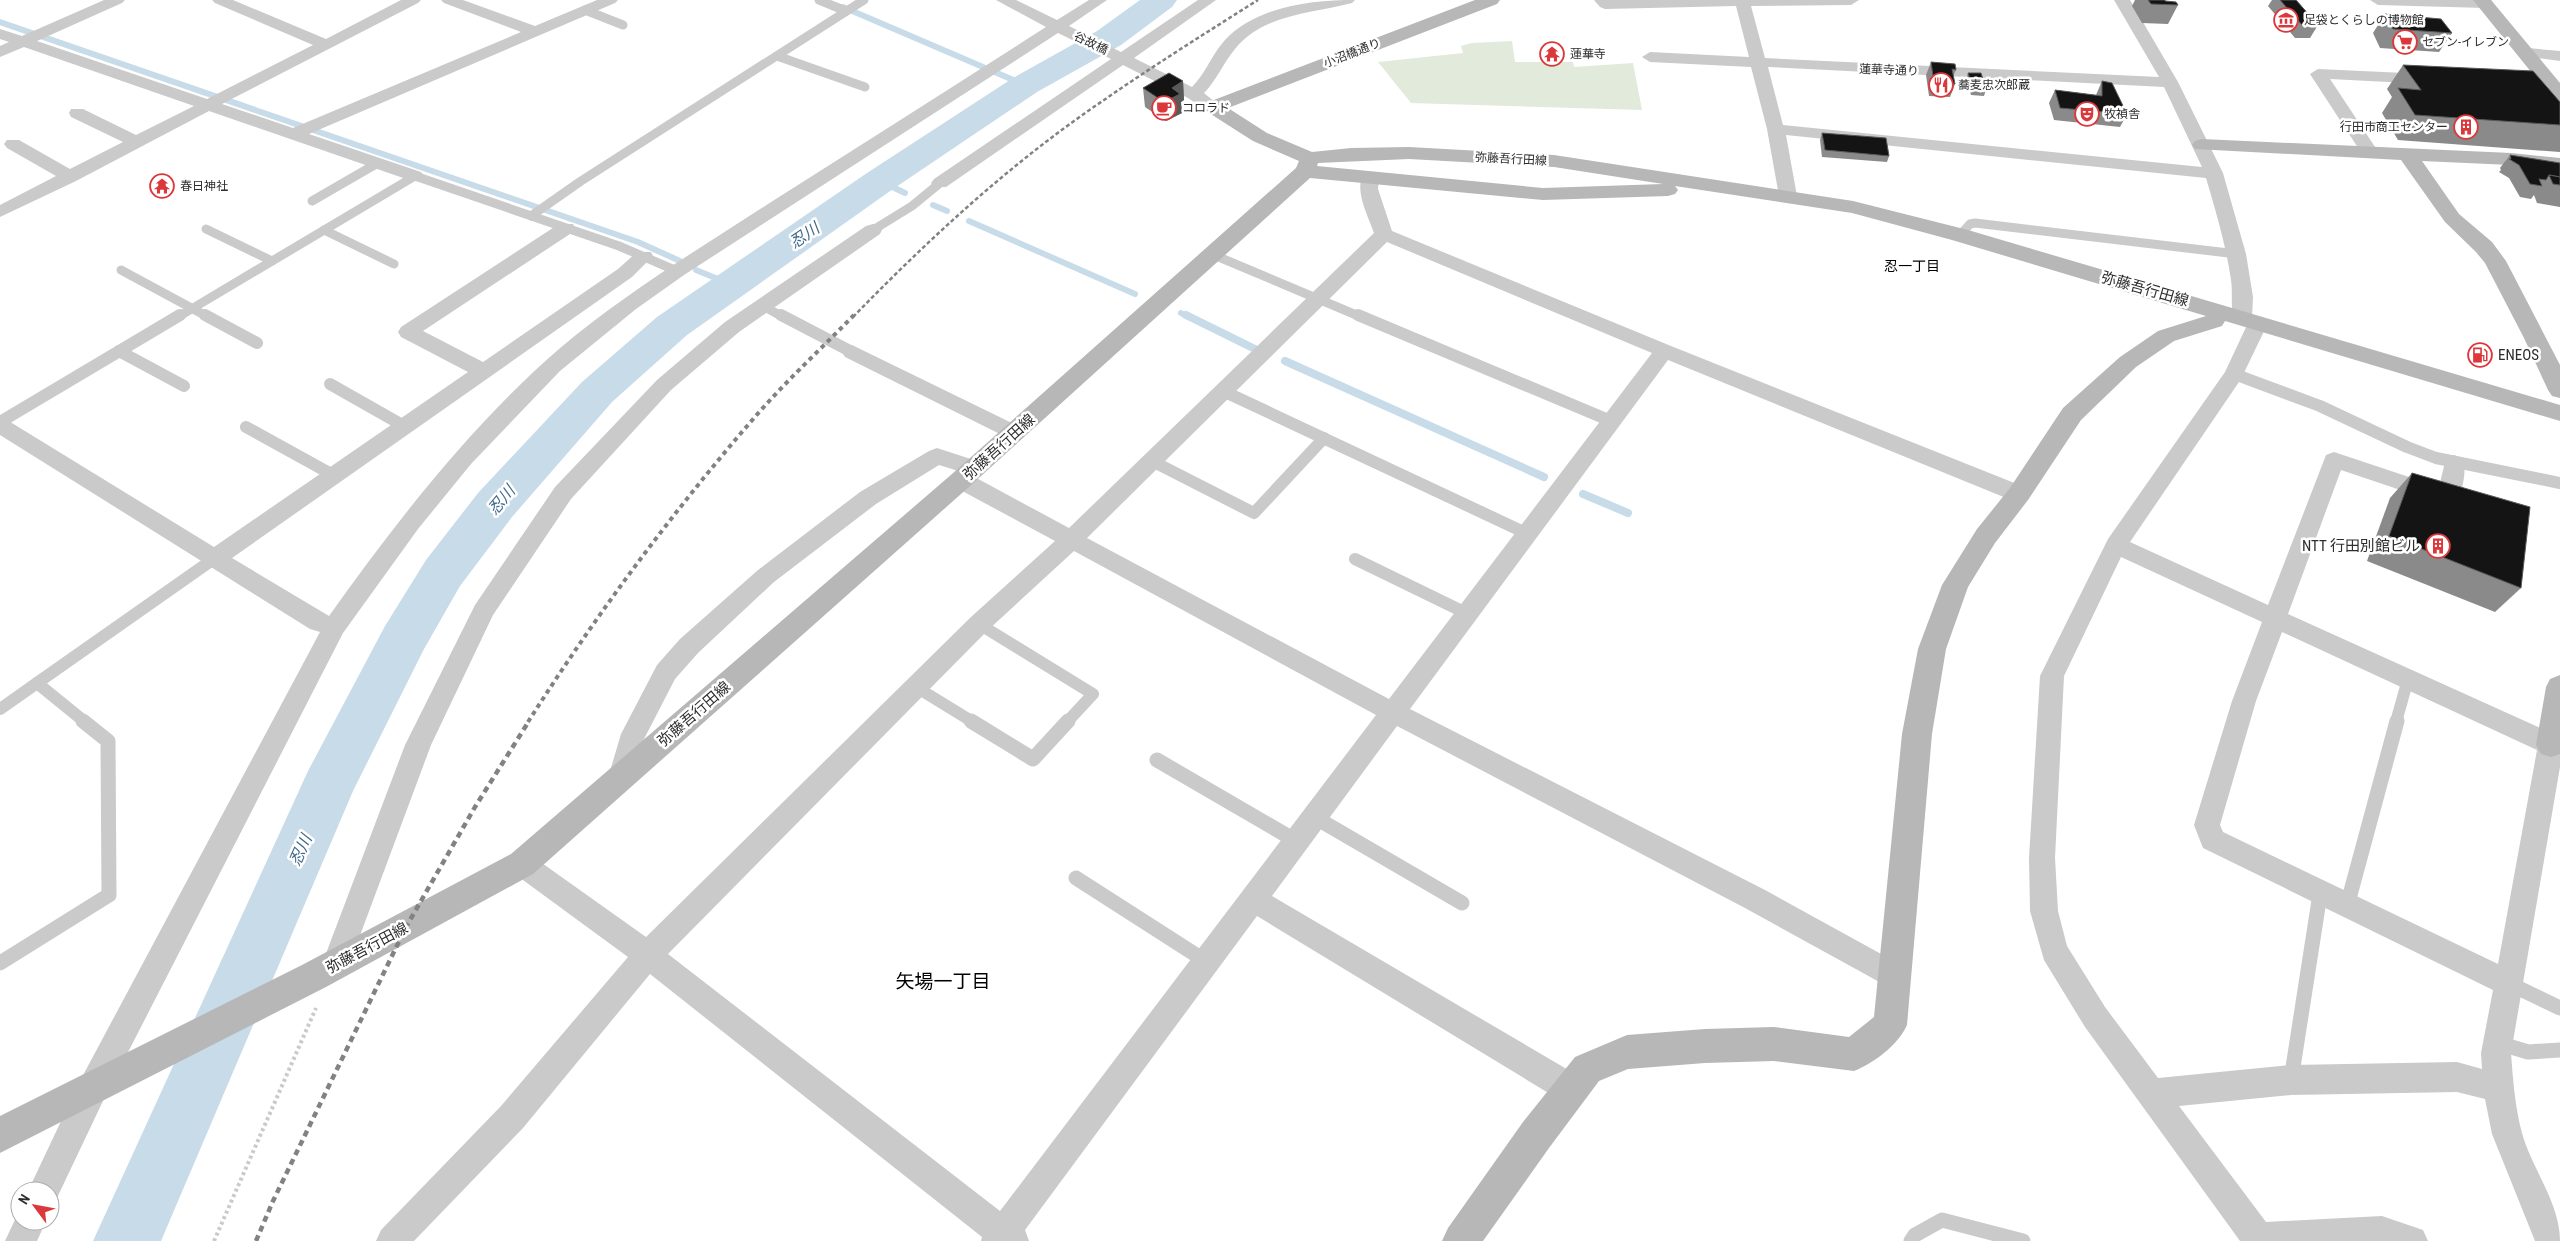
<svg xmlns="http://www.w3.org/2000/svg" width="2560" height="1241" viewBox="0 0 2560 1241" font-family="'Roboto Condensed','Noto Sans JP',sans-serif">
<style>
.green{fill:#e2eadb}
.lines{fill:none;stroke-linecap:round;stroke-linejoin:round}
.stream-far1{stroke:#c8dbe9;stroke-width:6}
.stream{stroke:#c8dbe9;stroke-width:8}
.river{fill:#c8dbe9;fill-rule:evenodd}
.path{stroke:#cacaca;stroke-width:4;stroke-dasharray:3 3;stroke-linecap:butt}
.lane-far2{stroke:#cacaca;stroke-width:9}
.lane-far1{stroke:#cacaca;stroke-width:12}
.lane{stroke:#cacaca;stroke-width:15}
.street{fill:#cacaca;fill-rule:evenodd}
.secondary{fill:#b7b7b7;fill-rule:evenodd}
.rail-far2{stroke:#828282;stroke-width:2.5;stroke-dasharray:4 2.5;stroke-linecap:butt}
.rail-far1{stroke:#828282;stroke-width:4;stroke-dasharray:4.5 4;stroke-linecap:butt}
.rail{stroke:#828282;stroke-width:4.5;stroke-dasharray:6 4.5;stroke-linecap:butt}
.wall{fill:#8a8a8a}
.shaded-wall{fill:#5a5a5a}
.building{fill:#141414;stroke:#5a5a5a}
.labels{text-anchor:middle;stroke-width:5;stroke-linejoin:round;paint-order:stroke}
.far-poi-label{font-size:12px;fill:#2d2d2d;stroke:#fff;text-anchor:start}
.far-street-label{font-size:12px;fill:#2d2d2d;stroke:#fff}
.far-neighbourhood-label{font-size:14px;fill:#000;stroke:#fff}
.street-label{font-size:15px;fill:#2d2d2d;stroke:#fff}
.poi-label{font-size:15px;fill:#2d2d2d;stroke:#fff;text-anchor:start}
.water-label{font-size:16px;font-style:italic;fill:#406a8a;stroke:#fff}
.near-neighbourhood-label{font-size:19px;fill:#000;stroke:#fff}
</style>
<rect width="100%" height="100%" fill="#fff"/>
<path class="green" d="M1512,41L1515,62H1573L1574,67L1633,63L1642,110L1411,103L1378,62L1463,53L1461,46L1472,43Z"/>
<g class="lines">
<g class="stream-far1">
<path d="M843,7L1025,85"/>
<path d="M0,22L638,242L680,261"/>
<path d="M880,181L905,193"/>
<path d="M933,205L947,211"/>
<path d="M969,221L1135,294"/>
<path d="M696,270L730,284"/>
<path d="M1181,313L1188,317"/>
</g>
<g class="stream">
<path d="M1186,315L1257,350"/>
<path d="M1285,361L1544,477"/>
<path d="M1583,494L1628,513"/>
</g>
<path class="river" d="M1140,0H1177L1172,7L1121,45L1037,92L893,189L687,335L612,402L512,517L460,586L424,649L353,791L161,1241H93L308,771L385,626L426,560L478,493L582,382L657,317L867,173L1013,78L1097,31Z"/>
<path class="path" d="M214,1241L316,1008"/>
<g class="lane-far2">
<path d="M819,0L846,11"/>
<path d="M585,10L623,25"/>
<path d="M777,56L865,87"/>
<path d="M312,201L376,164"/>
<path d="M531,216L581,181L864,0"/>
<path d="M206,229L272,261"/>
<path d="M324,230L394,264"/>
<path d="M873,230L912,206L940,183"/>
<path d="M1960,235L1970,224L1975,223L2237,254"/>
<path d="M1214,255L1361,317"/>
<path d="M121,270L208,317"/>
<path d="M763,306L783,317"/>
<path d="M178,317L415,176L619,246L677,271"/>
</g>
<g class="lane-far1">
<path d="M205,315L257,343"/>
<path d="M781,315L852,352"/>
<path d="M1358,315L1611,421"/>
<path d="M119,351L184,386"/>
<path d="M2234,374L2320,406L2407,447L2436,458L2560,483"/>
<path d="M330,384L404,426"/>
<path d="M1223,391L1528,534"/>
<path d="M0,422L180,315"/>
<path d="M246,427L333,475"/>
<path d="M1152,461L1254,513L1324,438"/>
<path d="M1355,559L1468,614"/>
<path d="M979,624L1093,694L1067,722"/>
<path d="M916,687L973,722"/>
<path d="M0,709L37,683"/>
<path d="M85,722L37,683L215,558"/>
<path d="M2396,722L2408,679"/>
</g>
<g class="lane">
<path d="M971,721L1033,759L1068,721"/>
<path d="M1157,760L1298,842"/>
<path d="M1316,818L1462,903"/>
<path d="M1076,878L1207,962"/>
<path d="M2347,906L2397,721"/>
<path d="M0,963L109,895L108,741L83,721"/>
<path d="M2508,983L2560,1008"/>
<path d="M2498,1043L2528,1052L2560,1050"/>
<path d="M2291,1080L2320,894"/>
<path d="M1911,1241L1915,1235L1942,1220L2023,1241"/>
</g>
<g class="street">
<path d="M104,0H125L122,3L37,41L207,99L313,45L215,3L212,0H233L326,39L401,0H421L418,3L222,104L293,128L521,32L444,3L441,0H463L535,26L597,0H618L615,3L309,134L421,172L424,176L421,180H409L209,111L76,181L0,217V205L56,176L7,148L4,144L7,140H19L70,169L123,142L71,117L69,113L71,109H83L136,135L194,106L24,47L0,57V46L9,42L0,39V29L22,36Z"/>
<path d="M996,0H1016L1057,20L1089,0H1107L1069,26L1121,52L1198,0H1216L1134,58L1192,87C1206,73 1212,54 1225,40C1257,6 1312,0 1355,0L1352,3C1314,13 1262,14 1235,49C1223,63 1217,80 1204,93L1221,107L1219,111H1207L1188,98L1123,65L946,187H934L931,183L934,179L1111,59L1058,33L684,275L636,309L560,371L471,464L418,529L343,633L103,1101L55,1202L50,1204V1191H28L81,1079L320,632L310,629L0,435V418L7,420L214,547L468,372L401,337L398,332L401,327L559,224H573L575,228L573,232L423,331L483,362L618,269L637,252H651L653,256L632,277L232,558L329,616C397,521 470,426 559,349C624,294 697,250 768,204C861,145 954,86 1046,27Z"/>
<path d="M1594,0H1859L1851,5L1751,6L1765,58L2159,77L2114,0H2130L2178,82L2223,173L2246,254L2253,297L2252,318L2265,319L2268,323L2241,379L2130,542L2268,605L2326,455L2334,452L2439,487L2446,458L2454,455L2462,458C2468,468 2462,493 2456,504L2448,506L2341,470L2288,614L2560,737V767L2511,1053C2513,1080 2515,1107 2522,1133C2532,1169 2560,1203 2560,1241H2535L2492,1134L2485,1099L2457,1092L2291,1095L2179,1106L2266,1222L2382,1216L2423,1230L2428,1241H2240L2085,1027L2044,960L2030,911L2029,858L2040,676L2108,539L2225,372L2248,323L2235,322C2230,315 2233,291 2231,280C2226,245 2216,212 2206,178L1786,135L1797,196L1794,200H1782L1779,196L1767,129L1751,67L1650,62L1642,57L1650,52L1749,57L1736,6L1605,9L1600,7ZM1768,67L2164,87L2202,167L1783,125ZM2121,557L2262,622L2232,701L2194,825L2203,848L2493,990L2481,1053L2482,1069L2457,1062L2291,1065L2158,1078L2105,1007L2067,946L2058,911L2055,858L2064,676ZM2282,632L2537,750L2498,964L2223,832L2220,825L2256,701Z"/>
<path d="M2370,0H2491L2493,3L2485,8L2378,5Z"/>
<path d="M2528,48L2560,51V61L2522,56L2520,53L2522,50Z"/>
<path d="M2318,69L2427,74L2435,79L2427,84L2330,79L2379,153L2376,157H2364L2310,74Z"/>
<path d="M1370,173L1376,174L1379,178L1378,189L1392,231L1671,346L2027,488L2030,494L2027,500L2019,502L2011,500L1668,360L1410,709L1765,890L1903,966L1907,975L1903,984L1893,988L1883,984L1745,908L1397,726L1272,896L1582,1078L1586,1089L1582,1100L1571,1104L1560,1100L1257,916L1025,1230L1029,1241H981L982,1237L650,974L523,1128L414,1241H376L381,1230L501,1106L628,957L512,872L508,864L512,856L522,852L532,856L646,937L971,617L1055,541L953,486L950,480L953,474L961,472L969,474L1069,528L1374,233C1369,218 1353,189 1364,174ZM1387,242L1652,353L1389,699L1087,538ZM1074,551L1376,715L1000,1211L668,954L987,631Z"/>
<path d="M873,224L880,226L882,230L880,234L739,332L671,390L571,499L493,615L431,745L346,973L336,977L326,973L322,964L405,745L475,605L555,487L657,380L725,322L866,226Z"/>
<path d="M852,345L1022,428L1026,433L1022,438L1015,440L1008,438L845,357L842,352L845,347Z"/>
<path d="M937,448L983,463L986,468L983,473L975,476L939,465L876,504L774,582L698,653L675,679L643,741L630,786L621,789L612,786L608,778L621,734L657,665L680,639L758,570L860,492L929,451Z"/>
<path d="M20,1209V1221H46L37,1241H5Z"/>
</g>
<g class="secondary">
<path d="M1475,0H1500L1497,4L1228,108L1267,133L1312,152L1351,148L1409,147L1554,155L1853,201L1968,230L2560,405V421L2225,321L2222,326L2174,341L2136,367L2081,420L2028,500L1995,543L1968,587L1946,649L1932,734L1907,1025C1898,1045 1874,1063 1854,1071L1774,1061L1705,1063L1628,1069L1599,1081L1549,1148L1483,1241H1442L1448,1228L1523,1122L1575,1057L1627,1035L1705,1029L1774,1027L1849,1037L1874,1017L1902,734L1918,649L1942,585L1977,529L2010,488L2063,408L2120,357L2158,331L2206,316L1952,240L1852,213L1675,186L1678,190L1675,194L1668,196L1543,200L1310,178L970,486L533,874L326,987L0,1153V1116L302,965L511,854L952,474L1296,168L1299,161L1253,141L1206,111L1203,107L1206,103ZM1409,159L1554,167L1663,184L1543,188L1317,166L1318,163Z"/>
<path d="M2473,0H2491L2560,83V101L2553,99Z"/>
<path d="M2202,139L2511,153L2560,158V170L2511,165L2422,161L2459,214L2492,242L2506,261L2560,365V398L2552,396L2548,390L2524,338L2485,263L2476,252L2445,222L2401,160L2195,149L2192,145L2195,141Z"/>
<path d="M2560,675V754L2551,757L2541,754L2536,745L2546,687L2550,679Z"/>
</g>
<path class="rail-far2" d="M853,317C922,246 995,178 1074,121C1134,78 1196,39 1258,0"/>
<path class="rail-far1" d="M528,722C596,615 671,514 754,418C785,382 821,349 854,315"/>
<path class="rail" d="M256,1241L273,1201L406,927L475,807L529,721"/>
</g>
<g class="wall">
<path d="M2135,0H2165V1L2178,5L2168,24L2142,23L2132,6Z"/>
<path d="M2272,0H2296L2318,25L2310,38H2295L2268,6Z"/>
<path d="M2385,14L2452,33L2439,52L2380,48L2373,33Z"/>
<path d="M1931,62L1956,70L1953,76L1955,84L1950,97L1929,96L1926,75Z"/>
<path d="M2403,65L2560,102V152L2398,140L2382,113L2392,97L2387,89Z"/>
<path d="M1968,73L1986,89L1984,96L1971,95L1966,79Z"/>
<path d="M1183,81L1184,100L1181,102L1182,113L1166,121L1145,107L1143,88Z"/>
<path d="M2102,81L2127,114L2120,127L2054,120L2049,103L2055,90L2096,95Z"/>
<path d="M1822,133L1889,156L1887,162L1822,157L1820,140Z"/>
<path d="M2510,155L2560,163V207L2537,203L2534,195L2531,199L2520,197L2509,178L2499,172L2501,170L2500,168Z"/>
<path d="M2412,473L2521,588L2495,612L2367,561L2390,498Z"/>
</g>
<path class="shaded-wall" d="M1183,81L1184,100L1181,102L1182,113L1166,121L1164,102L1172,88Z"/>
<g class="building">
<path d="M2148,0H2165V1L2176,2L2178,5L2151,4Z"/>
<path d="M2280,0H2296L2318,25H2302Z"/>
<path d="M2385,14L2441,19L2452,33L2393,29Z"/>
<path d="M1931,62L1955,64L1956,70L1952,69L1955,84L1934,83Z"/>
<path d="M2403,65L2533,71L2560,102V125L2415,115L2398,88L2421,90Z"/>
<path d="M1169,73L1183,81L1172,88L1180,94L1164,102L1143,88Z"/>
<path d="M1968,73H1981L1986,89H1973Z"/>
<path d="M2102,81L2112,83L2127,114L2060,108L2055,90L2102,96Z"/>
<path d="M1822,133L1886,138L1889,156L1825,150Z"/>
<path d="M2510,155L2560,163V177L2549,175L2546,180L2539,179L2542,186L2530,184L2519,165L2509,159H2511Z"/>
<path d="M2549,175L2560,177V185L2553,184Z"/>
<path d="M2412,473L2530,507L2521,588L2389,536Z"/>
</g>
<defs>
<g id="museum-ring" transform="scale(1.25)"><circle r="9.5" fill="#fff" stroke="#db383c" stroke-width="1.5"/><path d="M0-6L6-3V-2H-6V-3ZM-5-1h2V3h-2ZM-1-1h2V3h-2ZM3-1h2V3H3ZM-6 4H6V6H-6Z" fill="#db383c"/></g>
<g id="supermarket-ring" transform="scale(1.25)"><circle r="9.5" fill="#fff" stroke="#db383c" stroke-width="1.5"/><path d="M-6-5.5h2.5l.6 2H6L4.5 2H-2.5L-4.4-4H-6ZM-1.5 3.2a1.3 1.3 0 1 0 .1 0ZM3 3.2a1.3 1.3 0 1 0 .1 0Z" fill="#db383c"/></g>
<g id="temple-ring" transform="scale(1.25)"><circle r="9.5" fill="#fff" stroke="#db383c" stroke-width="1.5"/><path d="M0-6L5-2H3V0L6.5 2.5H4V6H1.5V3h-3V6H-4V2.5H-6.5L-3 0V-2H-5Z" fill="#db383c"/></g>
<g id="restaurant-ring" transform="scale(1.25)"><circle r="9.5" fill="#fff" stroke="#db383c" stroke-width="1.5"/><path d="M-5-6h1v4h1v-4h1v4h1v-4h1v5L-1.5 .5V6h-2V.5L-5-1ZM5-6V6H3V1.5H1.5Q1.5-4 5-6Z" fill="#db383c"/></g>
<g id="cafe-ring" transform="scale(1.25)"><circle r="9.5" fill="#fff" stroke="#db383c" stroke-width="1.5"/><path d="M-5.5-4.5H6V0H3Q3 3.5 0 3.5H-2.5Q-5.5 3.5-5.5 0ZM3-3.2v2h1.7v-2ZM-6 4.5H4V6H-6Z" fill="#db383c"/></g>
<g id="theatre-ring" transform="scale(1.25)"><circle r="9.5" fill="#fff" stroke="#db383c" stroke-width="1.5"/><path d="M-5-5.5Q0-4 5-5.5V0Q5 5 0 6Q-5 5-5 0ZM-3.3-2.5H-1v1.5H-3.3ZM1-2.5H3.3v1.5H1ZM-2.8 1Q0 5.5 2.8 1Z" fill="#db383c"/></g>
<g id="building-ring" transform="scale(1.25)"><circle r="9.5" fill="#fff" stroke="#db383c" stroke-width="1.5"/><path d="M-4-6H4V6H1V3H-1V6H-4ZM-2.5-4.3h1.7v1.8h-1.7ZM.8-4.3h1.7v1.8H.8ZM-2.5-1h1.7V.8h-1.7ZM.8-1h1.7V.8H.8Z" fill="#db383c"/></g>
<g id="fuel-ring" transform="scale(1.25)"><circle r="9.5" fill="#fff" stroke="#db383c" stroke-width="1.5"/><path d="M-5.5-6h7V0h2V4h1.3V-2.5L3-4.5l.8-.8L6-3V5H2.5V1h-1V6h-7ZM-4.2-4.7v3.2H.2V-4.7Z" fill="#db383c"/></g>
</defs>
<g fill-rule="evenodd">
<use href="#museum-ring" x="2286" y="20"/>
<use href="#supermarket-ring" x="2405" y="42"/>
<use href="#temple-ring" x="1552" y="54"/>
<use href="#restaurant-ring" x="1941" y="85"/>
<use href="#cafe-ring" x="1164" y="108"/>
<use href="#theatre-ring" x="2087" y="114"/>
<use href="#building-ring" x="2466" y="127"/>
<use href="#temple-ring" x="162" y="186"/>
<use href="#fuel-ring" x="2480" y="355"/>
<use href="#building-ring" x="2438" y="546"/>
</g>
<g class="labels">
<g class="far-poi-label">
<text x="2304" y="24">足袋とくらしの博物館</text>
<text x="2422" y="46">セブン-イレブン</text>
<text x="1570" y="58">蓮華寺</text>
<text x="1958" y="89">蕎麦忠次郎蔵</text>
<text x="1182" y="112">コロラド</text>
<text x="2104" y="118">牧禎舎</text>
<text x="2448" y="131" text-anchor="end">行田市商工センター</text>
<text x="180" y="190">春日神社</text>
</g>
<g class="far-street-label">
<text transform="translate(1091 43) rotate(26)" y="4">谷故橋</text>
<text transform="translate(1352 53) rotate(-21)" y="4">小沼橋通り</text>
<text transform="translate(1889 70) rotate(2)" y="4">蓮華寺通り</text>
<text transform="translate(1511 159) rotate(3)" y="4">弥藤吾行田線</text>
</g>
<g class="far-neighbourhood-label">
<text x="1912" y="271">忍一丁目</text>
</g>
<g class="street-label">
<text transform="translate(2145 289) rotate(16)" y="5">弥藤吾行田線</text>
<text transform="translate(999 447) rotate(-42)" y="5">弥藤吾行田線</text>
<text transform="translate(694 714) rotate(-41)" y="5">弥藤吾行田線</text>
<text transform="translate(367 948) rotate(-28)" y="5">弥藤吾行田線</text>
</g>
<g class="poi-label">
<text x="2498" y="360">ENEOS</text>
<text x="2420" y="551" text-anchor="end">NTT 行田別館ビル</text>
</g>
<g class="water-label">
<text transform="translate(804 235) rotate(-35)" y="6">忍川</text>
<text transform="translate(501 500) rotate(-50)" y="6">忍川</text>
<text transform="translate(300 850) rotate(-66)" y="6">忍川</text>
</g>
<g class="near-neighbourhood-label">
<text x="943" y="988">矢場一丁目</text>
</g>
</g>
<g transform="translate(35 1206) rotate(302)"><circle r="24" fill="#ffffff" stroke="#ababab"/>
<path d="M0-4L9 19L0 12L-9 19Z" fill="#db383c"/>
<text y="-8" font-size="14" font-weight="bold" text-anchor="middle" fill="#2d2d2d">N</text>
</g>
</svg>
